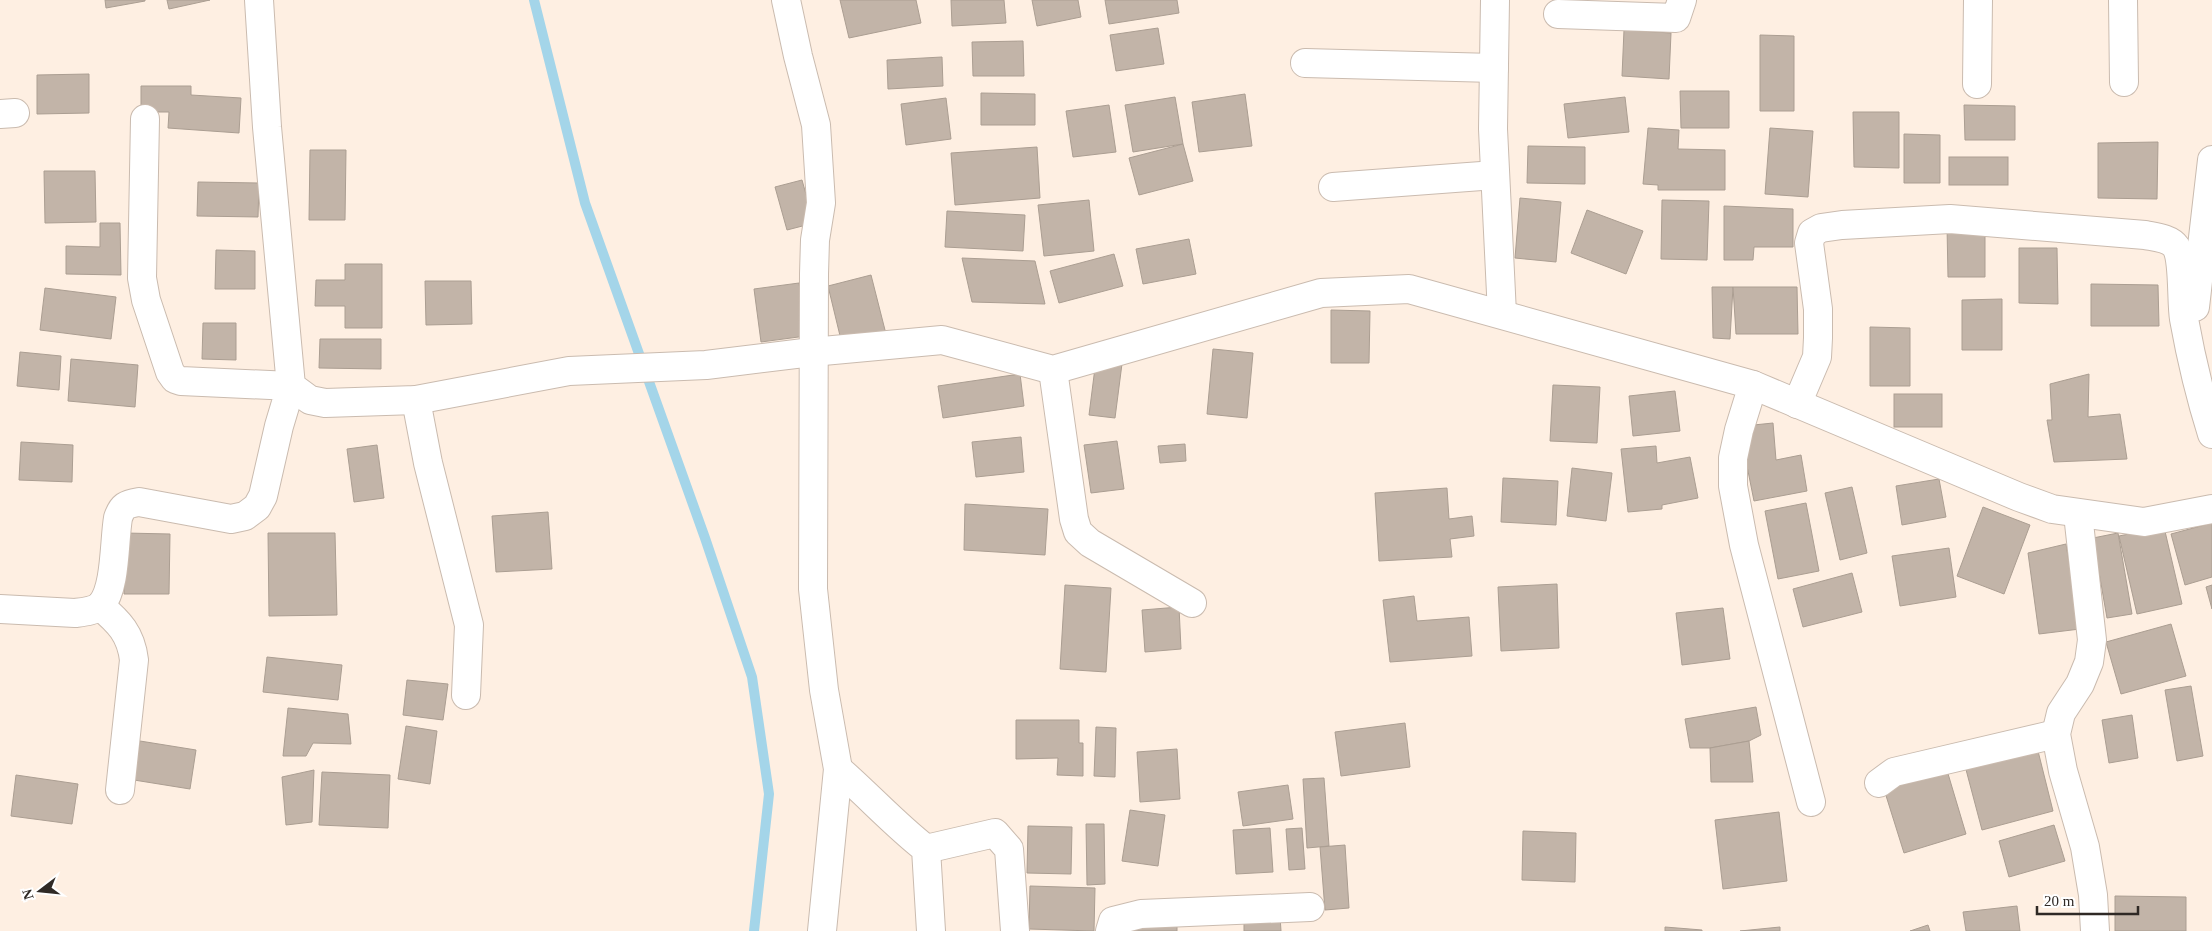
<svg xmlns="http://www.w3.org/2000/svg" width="2212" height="931" viewBox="0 0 2212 931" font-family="'Times New Roman',serif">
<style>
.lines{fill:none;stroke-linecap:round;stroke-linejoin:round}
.stream{stroke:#a4d5e9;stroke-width:10}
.building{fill:#c2b4a8;stroke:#ab9e92}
.street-casing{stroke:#cabbaf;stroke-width:30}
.secondary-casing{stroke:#cabbaf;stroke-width:30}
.street{stroke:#fff;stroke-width:28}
.secondary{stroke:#fff;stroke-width:28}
</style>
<rect width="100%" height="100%" fill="#feefe2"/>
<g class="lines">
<path class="stream" d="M534,0L585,203L705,538L752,677L769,794L754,931"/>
</g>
<g class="building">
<path d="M105,0H145V1L106,8Z"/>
<path d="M167,0H210L169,9Z"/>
<path d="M840,0H916L921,23L849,38Z"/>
<path d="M951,0H1004L1006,23L952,26Z"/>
<path d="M1032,0H1078L1081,17L1037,26Z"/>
<path d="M1105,0H1177L1179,13L1109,24Z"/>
<path d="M1158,28L1164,64L1116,71L1110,35Z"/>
<path d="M1624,30L1671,33L1669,79L1622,76Z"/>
<path d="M1760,35L1794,36V111H1760Z"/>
<path d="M1023,41L1024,76H973L972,42Z"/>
<path d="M942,57L943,86L888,89L887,60Z"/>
<path d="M89,74V113L37,114V75Z"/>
<path d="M141,86H191V95L241,98L239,133L168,128L169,112H141Z"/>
<path d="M1680,91H1729V128H1681Z"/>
<path d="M981,93L1035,94V125H981Z"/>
<path d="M1245,94L1252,146L1199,152L1192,102Z"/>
<path d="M1175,97L1183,144L1133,152L1125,105Z"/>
<path d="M1625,97L1629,132L1568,138L1564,104Z"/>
<path d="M946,98L951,139L906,145L901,104Z"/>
<path d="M1109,105L1116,152L1073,157L1066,111Z"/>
<path d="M1964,105L2015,106V140H1965Z"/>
<path d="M1853,112H1899V168L1854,167Z"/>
<path d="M1648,128L1679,130L1678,149L1725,150V190H1658V185L1643,184Z"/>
<path d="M1770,128L1813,131L1808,197L1765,194Z"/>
<path d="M1904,134L1940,135V183H1904Z"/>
<path d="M2158,142L2157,199L2098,198V143Z"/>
<path d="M1183,144L1193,181L1139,195L1129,158Z"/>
<path d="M1528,146L1585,147V184L1527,183Z"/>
<path d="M1037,147L1040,198L955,205L951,153Z"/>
<path d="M310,150H346L345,220H309Z"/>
<rect x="1949" y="157" width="59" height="28"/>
<path d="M44,171H95L96,222L45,223Z"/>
<path d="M802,180L814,223L787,230L775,187Z"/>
<path d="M198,182L259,183L258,217L197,216Z"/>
<path d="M1520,198L1561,202L1556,262L1515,258Z"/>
<path d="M1089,200L1094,251L1044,256L1038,205Z"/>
<path d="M1662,200L1709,201L1707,260L1661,259Z"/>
<path d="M1724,206L1793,209V247H1754L1753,260H1724Z"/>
<path d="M1587,210L1643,231L1626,274L1571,253Z"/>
<path d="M947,211L1025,215L1023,251L945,247Z"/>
<path d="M100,223H120L121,275L66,274V246L100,247Z"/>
<path d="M1947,226H1985V277H1948Z"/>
<path d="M1189,239L1196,274L1143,284L1136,249Z"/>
<path d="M2019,248H2057L2058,304L2019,303Z"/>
<path d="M216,250L255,251V289H215Z"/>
<path d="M1114,254L1123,286L1059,303L1050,271Z"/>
<path d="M962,258L1035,261L1045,304L972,302Z"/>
<path d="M345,264H382V328H345V306H315L316,280H345Z"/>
<path d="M871,275L886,334L842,344L828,286Z"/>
<path d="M425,281H471L472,324L426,325Z"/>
<path d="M799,283L806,336L761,342L754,289Z"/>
<path d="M2091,284L2158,285L2159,326H2091Z"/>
<path d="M1712,287H1733L1730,339L1713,338Z"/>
<path d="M1733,287H1797L1798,334H1736Z"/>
<path d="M45,288L116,297L111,339L40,330Z"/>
<path d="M2002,299V350H1962V300Z"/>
<path d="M1331,310L1370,311L1369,363H1331Z"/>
<path d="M203,323H236V360L202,359Z"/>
<path d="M1870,327L1910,328V386H1870Z"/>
<path d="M320,339H381V369L319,368Z"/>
<path d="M1213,349L1253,353L1247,418L1207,414Z"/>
<path d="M20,352L61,356L59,390L17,386Z"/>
<path d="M1097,352L1123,356L1115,418L1089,415Z"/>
<path d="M71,359L138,365L135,407L68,401Z"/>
<path d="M1020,374L1024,406L943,418L938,386Z"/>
<path d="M2089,374L2088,417L2120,414L2127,459L2054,462L2047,420H2052L2050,384Z"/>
<path d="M1553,385L1600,387L1597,443L1550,441Z"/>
<path d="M1675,391L1680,431L1633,436L1629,396Z"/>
<rect x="1894" y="394" width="48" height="33"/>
<path d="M1773,423L1776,460L1801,455L1807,491L1754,501L1747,466L1744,426Z"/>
<path d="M1021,437L1024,472L976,477L972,442Z"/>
<path d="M1117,441L1124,489L1091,493L1084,445Z"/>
<path d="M21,442L73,445L72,482L19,480Z"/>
<path d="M1185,444L1186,461L1160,463L1158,446Z"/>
<path d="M377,445L384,498L354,502L347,449Z"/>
<path d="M1656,446L1657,463L1690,457L1698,498L1662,505V509L1628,512L1621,449Z"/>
<path d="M1572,468L1612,473L1606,521L1567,516Z"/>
<path d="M1503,478L1558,481L1556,525L1501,522Z"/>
<path d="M1939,479L1946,517L1902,525L1896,486Z"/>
<path d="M1852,487L1867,553L1840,560L1825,493Z"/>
<path d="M1447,488L1449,519L1472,516L1474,536L1450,539L1452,557L1379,561L1375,493Z"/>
<path d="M1806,503L1819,571L1778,579L1765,511Z"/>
<path d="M965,504L1048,509L1045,555L964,550Z"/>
<path d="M1983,507L2030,525L2004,594L1957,576Z"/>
<path d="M548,512L552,569L496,572L492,516Z"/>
<path d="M2212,523V577L2185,585L2171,534Z"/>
<path d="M2164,527L2182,604L2137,614L2119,536Z"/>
<path d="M125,533L170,534L169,594H124Z"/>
<path d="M268,533H335L337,615L269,616Z"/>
<path d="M2118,533L2132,614L2107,618L2093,538Z"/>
<path d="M2066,544L2080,629L2039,634L2028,553Z"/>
<path d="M1949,548L1956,597L1900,606L1892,556Z"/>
<path d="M1852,573L1862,612L1803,627L1793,589Z"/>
<path d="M1557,584L1559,648L1501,651L1498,587Z"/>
<path d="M1065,585L1111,588L1106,672L1060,669Z"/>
<path d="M2212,585V609L2206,587Z"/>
<path d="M1414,596L1417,621L1469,617L1472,656L1390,662L1383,600Z"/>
<path d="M1179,607L1181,649L1145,652L1142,610Z"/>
<path d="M1723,608L1730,659L1682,665L1676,613Z"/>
<path d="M2171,624L2186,676L2121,694L2106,642Z"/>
<path d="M267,657L342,665L338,700L263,692Z"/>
<path d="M407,680L448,684L443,720L403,715Z"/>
<path d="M2191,686L2203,756L2177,761L2165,690Z"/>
<path d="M1756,707L1761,735L1749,741L1710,748H1690L1685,719Z"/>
<path d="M288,708L348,714L351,744L313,743L306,756H283Z"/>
<path d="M2132,715L2138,758L2109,763L2102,720Z"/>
<path d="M1016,720H1079V743H1083V776L1057,775L1058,758L1016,759Z"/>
<path d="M1405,723L1410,767L1341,776L1335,732Z"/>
<path d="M406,726L437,731L430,784L398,779Z"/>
<path d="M1096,727L1116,728L1115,777L1094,776Z"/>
<path d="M140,741L196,750L190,789L134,780Z"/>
<path d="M1749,741L1753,782H1711L1710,748Z"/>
<path d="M2036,743L2053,811L1982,830L1964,762Z"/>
<path d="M1177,749L1180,799L1140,802L1137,752Z"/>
<path d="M1946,767L1966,834L1904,853L1883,786Z"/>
<path d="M314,770L312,822L286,825L282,777Z"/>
<path d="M322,772L390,775L388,828L319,825Z"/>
<path d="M16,775L78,784L72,824L11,816Z"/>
<path d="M1324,778L1329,846L1307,848L1303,779Z"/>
<path d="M1288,785L1293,819L1243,826L1238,792Z"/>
<path d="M1130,810L1165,815L1158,866L1122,861Z"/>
<path d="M1779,812L1787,881L1723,889L1715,820Z"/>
<path d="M1086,824H1104L1105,884L1087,885Z"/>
<path d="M2054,825L2065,861L2009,877L1999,841Z"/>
<path d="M1028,826L1072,827L1071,874L1027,873Z"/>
<path d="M1270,828L1273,872L1236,874L1233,830Z"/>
<path d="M1302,828L1305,869L1289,870L1286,829Z"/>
<path d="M1523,831L1576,833L1575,882L1522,880Z"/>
<path d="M1345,845L1349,908L1325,910L1320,847Z"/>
<path d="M1030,886L1095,888L1094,931L1029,929Z"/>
<path d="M2115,896L2186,897V931H2115Z"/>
<path d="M2017,906L2020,931H1966L1963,912Z"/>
<path d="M1280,916L1281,931H1244V919Z"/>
<path d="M1177,924V931H1116V929Z"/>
<path d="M1928,925L1930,931H1910Z"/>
<path d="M1665,927L1702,930V931H1665Z"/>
<path d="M1780,927V931H1740Z"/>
</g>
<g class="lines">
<g class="street-casing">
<g id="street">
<path d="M786,0L798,56L816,125L821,203L815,240L814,274L813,589L824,690L838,769L822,931"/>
<path d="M1495,0L1493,129L1502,314"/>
<path d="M2123,0L2124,82"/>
<path d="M1558,14L1676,18L1682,0"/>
<path d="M1305,63L1494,68"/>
<path d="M1977,84L1978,0"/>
<path d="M0,114L15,113"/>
<path d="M1333,187L1495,175"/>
<path d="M2195,307L2212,160"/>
<path d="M1053,370L1074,519L1078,532L1090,543L1192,603"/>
<path d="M1753,385L1739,430L1733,458V486L1744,545L1811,802"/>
<path d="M416,400L428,463L469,625L466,695"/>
<path d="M1797,404L1817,357L1818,338V309L1809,243L1812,233L1821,228L1842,225L1950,219L2145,235C2154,237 2170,238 2176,247C2184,260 2181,301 2184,319C2191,358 2200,396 2212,434"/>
<path d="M2078,514L2092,640L2089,662L2080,684L2061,713L2056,734L2063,771L2085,847L2093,895L2095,931"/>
<path d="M100,606C119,622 131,634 134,660L120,790"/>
<path d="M0,609L75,613C83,612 95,611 101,605C116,588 114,541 118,518C122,506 126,504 139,502L231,519L245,516L257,507L263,496L279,426L291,386L181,381L175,379L170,372L146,300L142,278L145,119"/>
<path d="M838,769C868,795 895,825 926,849L931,931"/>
<path d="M1879,783L1894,772L2056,734"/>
<path d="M926,849L995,833L1009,849L1015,931"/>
<path d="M1110,931L1113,921L1141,914L1310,907"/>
</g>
</g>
<g class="secondary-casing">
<path id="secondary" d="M259,0L267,127L291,386L310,400L325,403L416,400L569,371L706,365L812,352L942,340L1053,370L1321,293L1409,289L1753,385L2019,497L2052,509L2144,522L2212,509"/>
</g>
<use href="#street" class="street"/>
<use href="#secondary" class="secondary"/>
</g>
<g transform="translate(40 891) rotate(254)" stroke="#ffffff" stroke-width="4" paint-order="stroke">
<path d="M0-4L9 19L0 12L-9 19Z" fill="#2f2925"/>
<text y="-8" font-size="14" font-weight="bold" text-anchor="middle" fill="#2f2925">N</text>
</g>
<path d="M2037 906v8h101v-8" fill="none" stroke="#2f2925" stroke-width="2.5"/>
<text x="2044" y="906" font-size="15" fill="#2f2925" stroke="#ffffff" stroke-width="4" paint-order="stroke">20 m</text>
</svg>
